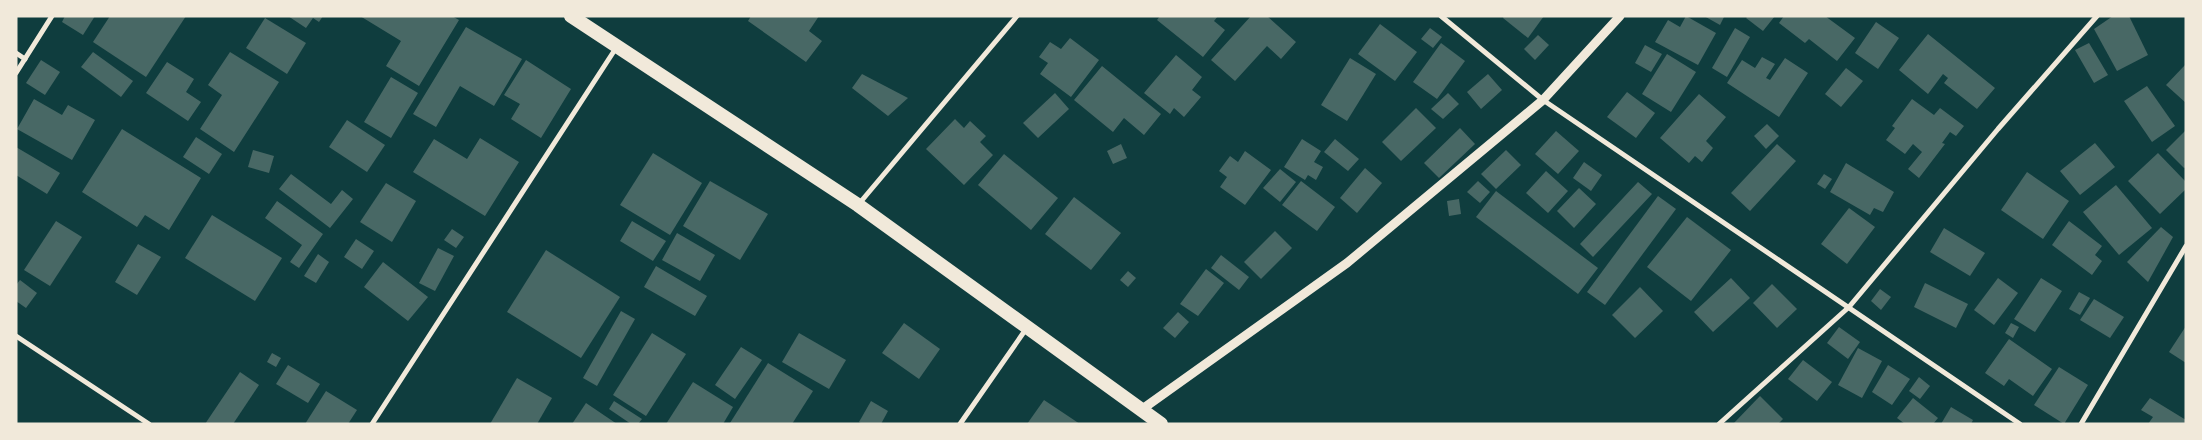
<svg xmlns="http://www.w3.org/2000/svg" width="2202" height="440" viewBox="0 0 2202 440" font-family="Ubuntu,sans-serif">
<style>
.building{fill:#486865}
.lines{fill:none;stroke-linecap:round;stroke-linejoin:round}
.minor{stroke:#f1e9da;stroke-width:5}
.tertiary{stroke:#f1e9da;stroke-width:9}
.trunk{stroke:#f1e9da;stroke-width:14}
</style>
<rect width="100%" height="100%" fill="#0f3d3e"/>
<g class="building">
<path d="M65,16H95L83,35L62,22Z"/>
<path d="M110,16H186L146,77L93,42Z"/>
<path d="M288,16H323L319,22L313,18L306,28Z"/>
<path d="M360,16H452L459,20L419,86L386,66L401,41Z"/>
<path d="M751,16H819L809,31L822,41L806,62L748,21Z"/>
<path d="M1160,16H1218L1214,21L1225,30L1203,57L1157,20Z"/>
<path d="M1251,16H1267L1296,42L1281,59L1267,46L1235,81L1211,60Z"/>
<path d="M1504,16H1544L1528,38L1503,18Z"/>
<path d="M1686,16L1716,33L1698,65L1655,42L1668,20L1680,27Z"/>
<path d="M1704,16H1722L1724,17L1720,25Z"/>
<path d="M1748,16H1775L1763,31L1746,18Z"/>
<path d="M1784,16H1825L1855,38L1837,61L1809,39L1805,43L1779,23Z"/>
<path d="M2113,16H2129L2148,55L2117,71L2094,29Z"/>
<path d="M265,18L306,43L287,74L246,48Z"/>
<path d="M1876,22L1899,38L1878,69L1855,53Z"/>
<path d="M1380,24L1417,52L1395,81L1358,54Z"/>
<path d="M466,27L522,59L494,106L460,86L436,127L413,114Z"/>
<path d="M1430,28L1442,37L1433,48L1421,39Z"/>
<path d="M1735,28L1750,37L1727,77L1712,68Z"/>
<path d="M1928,34L1995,88L1977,109L1944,83L1948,78L1943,74L1928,94L1899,70Z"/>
<path d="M1538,35L1549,45L1535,60L1524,49Z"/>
<path d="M1070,38L1099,60L1071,97L1040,74L1048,63L1039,57L1050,42L1061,49Z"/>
<path d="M1441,43L1465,61L1437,99L1413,82Z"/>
<path d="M2089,43L2108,75L2094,83L2075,50Z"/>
<path d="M1645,45L1662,54L1651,72L1635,63Z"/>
<path d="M93,52L133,81L121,97L81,67Z"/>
<path d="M230,52L279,82L234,152L200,129L222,95L208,85Z"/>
<path d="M1667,54L1696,72L1671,112L1642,94Z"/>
<path d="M1176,55L1202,77L1192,90L1201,97L1184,117L1174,108L1170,114L1144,93Z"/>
<path d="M1762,57L1775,64L1766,78L1770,80L1785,58L1808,73L1779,117L1727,83L1742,60L1755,68Z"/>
<path d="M1350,58L1376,74L1347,121L1321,105Z"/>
<path d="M41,60L60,72L45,95L26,83Z"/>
<path d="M526,60L571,89L541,138L511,119L520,104L504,95Z"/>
<path d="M167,62L194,79L186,92L201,102L188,121L146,93Z"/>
<path d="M2185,65L2186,66V103L2166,85Z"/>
<path d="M1102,66L1161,114L1144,135L1124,118L1113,132L1074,100Z"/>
<path d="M1846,68L1863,81L1841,107L1825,94Z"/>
<path d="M862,74L908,98L888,116L852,88Z"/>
<path d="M1488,74L1502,90L1481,109L1467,92Z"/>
<path d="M391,77L418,93L391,138L364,122Z"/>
<path d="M2147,86L2175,126L2152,142L2124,101Z"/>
<path d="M1627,92L1655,113L1636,138L1607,117Z"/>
<path d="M1055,93L1069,109L1038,138L1023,123Z"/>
<path d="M1448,93L1459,104L1443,119L1431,109Z"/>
<path d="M1699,94L1726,117L1706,141L1713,148L1702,162L1695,156L1689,163L1660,138Z"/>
<path d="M34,99L62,115L68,105L95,120L72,160L17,129Z"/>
<path d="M1912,99L1934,115L1940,108L1964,126L1956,136L1950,132L1942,143L1945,144L1919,178L1908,169L1922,152L1913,144L1905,154L1886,140L1895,128L1892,126Z"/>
<path d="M1416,108L1436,128L1401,161L1382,142Z"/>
<path d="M955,119L964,128L970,121L986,136L980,142L993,155L964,185L926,149Z"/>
<path d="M347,120L385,145L367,172L329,147Z"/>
<path d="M1767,124L1779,136L1766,149L1754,136Z"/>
<path d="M1460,128L1475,144L1439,178L1424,163Z"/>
<path d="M122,129L201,178L169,230L145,215L137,227L82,192Z"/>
<path d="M2186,130V167L2184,168L2166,150Z"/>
<path d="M1556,131L1579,151L1558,174L1535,154Z"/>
<path d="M196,137L222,154L209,174L183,157Z"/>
<path d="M480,138L519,162L485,216L413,172L434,139L467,159Z"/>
<path d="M1302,139L1321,151L1314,162L1323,167L1316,180L1308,175L1305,180L1284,167Z"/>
<path d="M1335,139L1359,159L1348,171L1324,152Z"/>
<path d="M2095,143L2115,167L2080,195L2060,171Z"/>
<path d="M1121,144L1127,158L1113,164L1107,151Z"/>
<path d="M1777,144L1796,161L1750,211L1731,193Z"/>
<path d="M16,147L60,173L47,194L16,175Z"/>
<path d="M253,150L274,156L269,173L248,167Z"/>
<path d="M1506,150L1521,165L1496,189L1481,174Z"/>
<path d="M1245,151L1271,170L1245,205L1220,187L1227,177L1219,171L1230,156L1238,162Z"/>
<path d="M653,153L702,183L670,235L620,205Z"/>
<path d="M2158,153L2186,182V189L2160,214L2128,181Z"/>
<path d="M1004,154L1058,198L1031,230L978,185Z"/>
<path d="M1584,162L1602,175L1591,191L1573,178Z"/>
<path d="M1846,163L1894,192L1883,212L1874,208L1870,215L1830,192Z"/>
<path d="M1365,168L1382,183L1357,213L1340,198Z"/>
<path d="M1280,169L1296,182L1280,202L1263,188Z"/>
<path d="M1546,171L1568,191L1548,213L1526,193Z"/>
<path d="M2027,172L2069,201L2043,239L2001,210Z"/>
<path d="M291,174L331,204L342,190L353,199L330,228L279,189Z"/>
<path d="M1824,174L1832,179L1825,189L1817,184Z"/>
<path d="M710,181L768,214L740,260L683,226Z"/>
<path d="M1301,181L1335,207L1317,231L1282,205Z"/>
<path d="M1478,181L1490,192L1480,203L1467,192Z"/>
<path d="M1638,182L1652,194L1593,257L1580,244Z"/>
<path d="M386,183L416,201L392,242L360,222Z"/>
<path d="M2116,185L2152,228L2119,255L2083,212Z"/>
<path d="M1579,188L1596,204L1574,228L1557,211Z"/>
<path d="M1496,191L1598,268L1578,294L1476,217Z"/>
<path d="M1658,196L1676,209L1605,305L1587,292Z"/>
<path d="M1074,197L1121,233L1091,270L1045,234Z"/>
<path d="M1459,199L1461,214L1449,216L1447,201Z"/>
<path d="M277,201L323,234L299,268L290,262L302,245L265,218Z"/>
<path d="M1849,208L1875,227L1847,264L1821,244Z"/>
<path d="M212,215L282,258L255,301L185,258Z"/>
<path d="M1687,217L1731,250L1691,301L1647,267Z"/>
<path d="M56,221L82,237L50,286L24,270Z"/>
<path d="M632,221L666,241L653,261L620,241Z"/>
<path d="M2069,221L2102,246L2095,255L2102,261L2092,275L2052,245Z"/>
<path d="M2161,227L2173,237L2148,282L2127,262Z"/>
<path d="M1944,228L1985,253L1970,276L1930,252Z"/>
<path d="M452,229L464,237L456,248L444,240Z"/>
<path d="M1275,231L1292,248L1261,279L1244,262Z"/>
<path d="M677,233L715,255L700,281L662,260Z"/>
<path d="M356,239L374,251L362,269L344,257Z"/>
<path d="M138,244L161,257L137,295L115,282Z"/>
<path d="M438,248L454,256L435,291L419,283Z"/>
<path d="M546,250L620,297L581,358L507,312Z"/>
<path d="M318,254L329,262L316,283L304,276Z"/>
<path d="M1221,255L1249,277L1239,290L1211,268Z"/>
<path d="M383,262L428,297L408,321L364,287Z"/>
<path d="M656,266L707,296L695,316L644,287Z"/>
<path d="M1206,269L1224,283L1198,316L1180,304Z"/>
<path d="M1128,271L1136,278L1128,287L1120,280Z"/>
<path d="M1731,278L1750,298L1713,332L1694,312Z"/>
<path d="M1998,278L2018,293L1994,325L1974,310Z"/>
<path d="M2041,278L2062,291L2035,332L2014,319Z"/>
<path d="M20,280L37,293L26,308L16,301V285Z"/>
<path d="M1925,283L1968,304L1956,328L1914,307Z"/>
<path d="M1772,284L1797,309L1777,328L1753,303Z"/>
<path d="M1640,287L1663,311L1635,338L1612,315Z"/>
<path d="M1880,289L1891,297L1881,310L1871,301Z"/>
<path d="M2079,292L2090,298L2080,315L2069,309Z"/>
<path d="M2094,299L2124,317L2110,338L2080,320Z"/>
<path d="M621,311L635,319L597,386L583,378Z"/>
<path d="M1178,312L1189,322L1175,338L1163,328Z"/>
<path d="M904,323L940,349L919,379L882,353Z"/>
<path d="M2011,323L2019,327L2013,338L2005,333Z"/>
<path d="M2186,326V363L2169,352Z"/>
<path d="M1839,327L1860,342L1848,359L1827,343Z"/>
<path d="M652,333L686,354L646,416L613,395Z"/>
<path d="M799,333L846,360L829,389L782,362Z"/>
<path d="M2009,339L2052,369L2033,396L2009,379L2004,386L1985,373Z"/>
<path d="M741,347L762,360L735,399L715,385Z"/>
<path d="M1858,348L1882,361L1862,398L1838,385Z"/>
<path d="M272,353L281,358L276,367L267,362Z"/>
<path d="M1803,360L1832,382L1817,401L1788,379Z"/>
<path d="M768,363L813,391L792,424H732L730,423Z"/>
<path d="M288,365L320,384L308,403L276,384Z"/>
<path d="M1888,365L1910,379L1892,405L1872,392Z"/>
<path d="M2059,367L2088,385L2064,424L2034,405Z"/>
<path d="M240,372L259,385L233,424H205Z"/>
<path d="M1919,377L1930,386L1920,399L1909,391Z"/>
<path d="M517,378L552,398L537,424H490Z"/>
<path d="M693,382L733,407L723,424H666Z"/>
<path d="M326,391L357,410L348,424H305Z"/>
<path d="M1760,396L1783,419L1778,424H1733Z"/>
<path d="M1913,398L1938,418L1933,424H1905L1897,418Z"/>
<path d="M2150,398L2186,420V424H2148L2153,417L2141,410Z"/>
<path d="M1044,400L1080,424H1027Z"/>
<path d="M614,401L642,419L638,424H631L609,409Z"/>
<path d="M871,401L888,411L881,424H862L859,422Z"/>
<path d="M586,403L617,424H572Z"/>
<path d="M1951,407L1973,420L1971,424H1941Z"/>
</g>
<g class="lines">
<g class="minor">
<path d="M1441,16L1543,100L2020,424"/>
<path d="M16,53L25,59"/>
<path d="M16,73L52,16"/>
<path d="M858,205L1017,16"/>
<path d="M16,336L149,424"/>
<path d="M372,424L616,48"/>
<path d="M960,424L1026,329"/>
<path d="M1719,424L1849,307L1998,129L2097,16"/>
<path d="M2081,424L2186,246"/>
</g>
<path class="tertiary" d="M1141,410L1347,263L1543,100L1620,16"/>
<path class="trunk" d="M571,16L858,205L1161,424"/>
</g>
<rect width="2202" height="440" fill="none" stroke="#f1e9da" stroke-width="35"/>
</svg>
